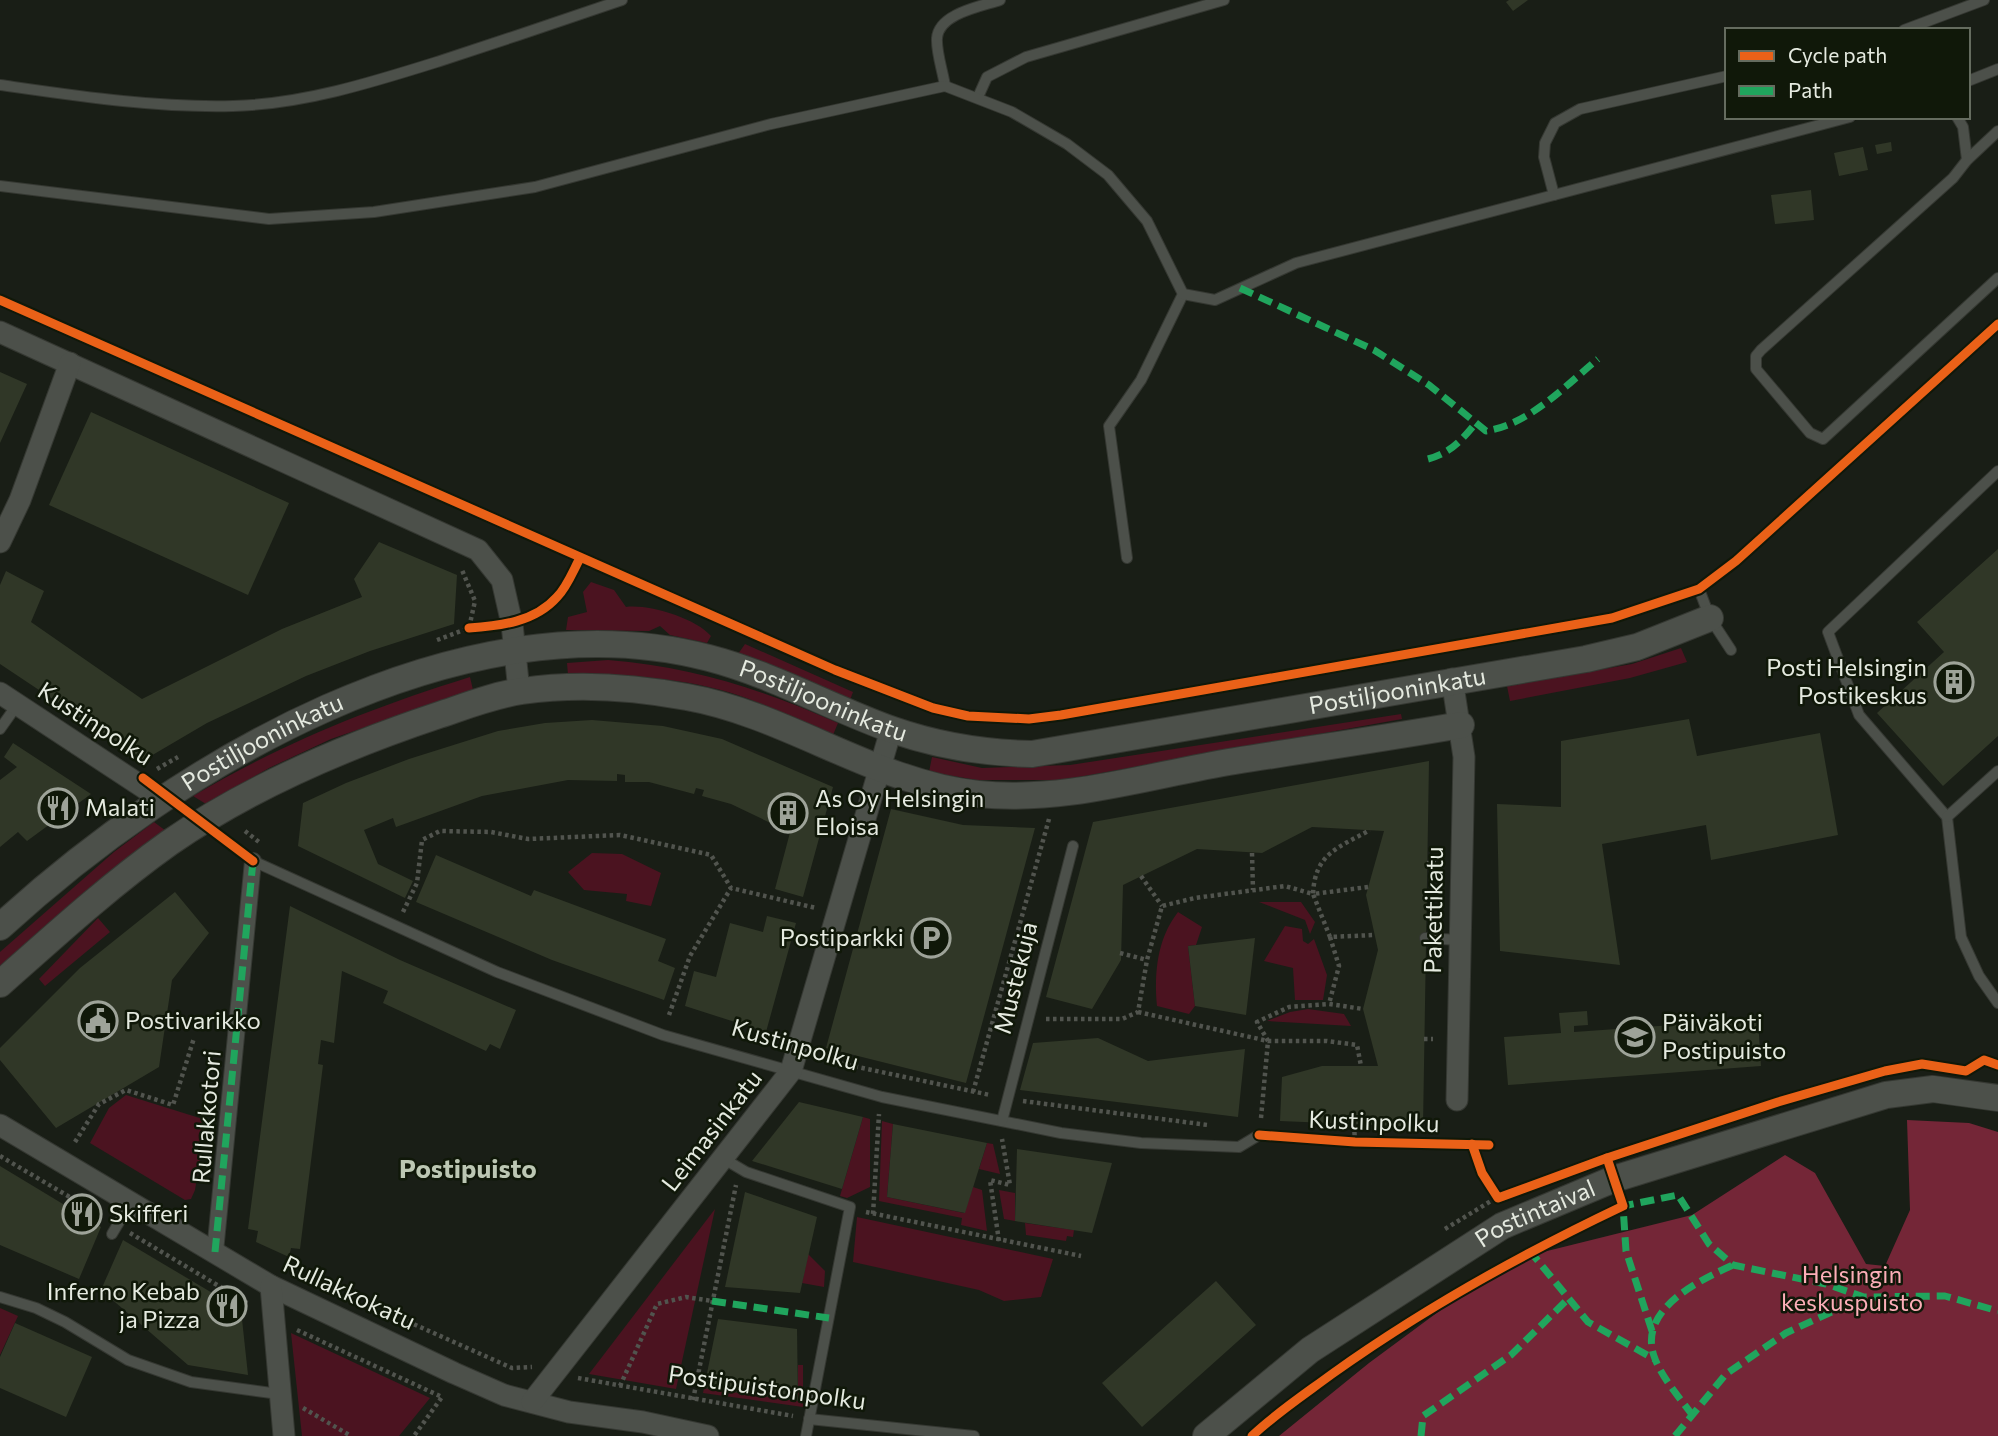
<svg xmlns="http://www.w3.org/2000/svg" width="1998" height="1436" viewBox="0 0 1998 1436" font-family="Commissioner,sans-serif">
<style>
.green{fill:#4b1320}
.forest{fill:#742637}
.building{fill:#303727}
.lines{fill:none;stroke-linecap:round;stroke-linejoin:round}
.service-casing{stroke:#353832;stroke-width:12}
.pedestrian-casing{stroke:#353832;stroke-width:18}
.minor-casing{stroke:#353832;stroke-width:23}
.tertiary-casing{stroke:#353832;stroke-width:28}
.path{stroke:#51544e;stroke-width:4.5;stroke-dasharray:3.5 3.5;stroke-linecap:butt}
.service{stroke:#4c504a;stroke-width:10}
.pedestrian{stroke:#4c504a;stroke-width:16}
.minor{stroke:#4c504a;stroke-width:21}
.tertiary{stroke:#4c504a;stroke-width:26}
.quiet{stroke:#20a55d;stroke-width:7;stroke-dasharray:14 7;stroke-linecap:butt}
.cycleway-casing{stroke:#101809;stroke-width:13}
.cycleway{stroke:#ea6118;stroke-width:9}
.labels{text-anchor:middle;stroke-width:5;stroke-linejoin:round;paint-order:stroke}
.poi-label{font-size:24px;fill:#e5eae0;stroke:#101809;text-anchor:start}
.street-label{font-size:24px;fill:#e5eae0;stroke:#101809}
.park-label{font-size:24px;fill:#fdaeb8;stroke:#101809}
.neighbourhood-label{font-size:26px;font-weight:bold;fill:#bcc7b3;stroke:#101809}
</style>
<rect width="100%" height="100%" fill="#191e16"/>
<g class="green">
<path d="M591,582L614,590L626,607C649,604 695,618 711,636L707,643L670,635L660,626L649,631L566,630L568,617L587,612L583,592Z"/>
<path d="M745,644L853,692L850,700L738,654Z"/>
<path d="M1681,648L1687,662L1630,678L1510,701L1507,686L1632,664Z"/>
<path d="M608,660C693,667 761,689 838,723L833,735C805,723 777,710 749,699C691,678 628,674 568,675L567,663Z"/>
<path d="M470,677L473,690L331,739L269,768L206,804L193,796C285,742 368,709 470,677Z"/>
<path d="M1401,714L1402,719L1062,780H977L929,772L932,757L982,768L1070,765Z"/>
<path d="M154,822L166,831L0,971V952L114,852Z"/>
<path d="M592,853L622,854L661,873L651,906L626,901L627,894L584,890L568,872Z"/>
<path d="M1259,902H1301L1315,922L1310,934L1305,920Z"/>
<path d="M1178,912L1202,927L1196,945L1188,946L1195,1006L1189,1014L1157,1006C1154,973 1157,939 1178,912Z"/>
<path d="M98,918L110,932L45,986L39,979Z"/>
<path d="M1285,926L1302,929L1303,941L1308,944L1314,939L1327,975L1323,1000H1295L1293,968L1264,961Z"/>
<path d="M1308,1009L1344,1014L1351,1026L1267,1021L1290,1012Z"/>
<path d="M126,1095L206,1120L195,1190L191,1199L185,1200L90,1143L109,1108Z"/>
<path d="M863,1117L870,1119V1187L847,1198L840,1196Z"/>
<path d="M882,1121L893,1124L887,1197L964,1213L973,1187L982,1190L987,1231L961,1225L962,1218L879,1201Z"/>
<path d="M987,1143L993,1144L1000,1174L979,1169Z"/>
<path d="M999,1190L1015,1193V1221L1004,1219Z"/>
<path d="M715,1209L676,1389L589,1374Z"/>
<path d="M857,1217L1053,1259L1041,1297L1004,1301L979,1290L853,1262Z"/>
<path d="M1025,1223L1074,1230L1073,1237L1067,1236L1066,1241L1026,1235Z"/>
<path d="M808,1254L825,1271L824,1287L802,1283Z"/>
<path d="M0,1308L18,1316L0,1355Z"/>
<path d="M291,1333L430,1398L399,1436H302Z"/>
<path d="M798,1365H803V1407L703,1393L704,1388L798,1401Z"/>
</g>
<path class="forest" d="M1907,1120L1969,1123L1998,1132V1436H1279L1369,1363L1507,1261L1692,1215L1785,1155L1815,1173L1866,1264L1885,1266L1910,1210Z"/>
<g class="building">
<path d="M1509,0H1528L1513,11L1506,2Z"/>
<path d="M1891,142L1892,151L1877,154L1875,145Z"/>
<path d="M1863,147L1868,170L1839,176L1834,153Z"/>
<path d="M1811,190L1814,220L1775,224L1771,195Z"/>
<path d="M0,372L27,384L0,443Z"/>
<path d="M91,412L289,503L248,595L49,505Z"/>
<path d="M379,542L457,575L454,624L370,651L306,676L207,723L144,760L0,664V585L6,571L44,591L31,622L142,699L282,629L362,597L354,579Z"/>
<path d="M1998,549V736L1943,786L1877,713L1944,652L1917,622Z"/>
<path d="M1689,719L1697,756L1820,733L1838,835L1711,860L1706,825L1602,844L1620,965L1500,951L1497,804L1561,807V741Z"/>
<path d="M592,720L663,726L722,739L833,787L803,897L775,889L792,825L784,821L781,828L731,804L702,796L704,790L696,788L694,794L649,782H625V775L617,774V781L568,780L482,796L396,827L393,818L364,830L378,864L413,881L405,898L298,846L303,803L346,783L409,759L498,731L545,723Z"/>
<path d="M13,743L91,794L27,841L18,832L0,847V780L17,767L4,757Z"/>
<path d="M1429,761L1423,1127L1280,1121L1282,1077L1322,1066H1378L1363,1009L1378,950L1366,895L1384,831L1312,827L1262,853L1197,849L1123,885L1121,960L1092,1009L1046,997L1093,822Z"/>
<path d="M891,809L963,825L1035,828L966,1083L826,1048Z"/>
<path d="M436,855L531,896L534,890L666,939L658,961L675,968L664,1000L552,960L416,902Z"/>
<path d="M175,892L209,933L172,980L159,1067L56,1128L0,1060V1048L80,968Z"/>
<path d="M290,906L400,960L516,1010L500,1049L490,1044L486,1051L383,1003L388,991L342,971L334,1043L321,1040L318,1064L323,1065L300,1249L291,1248L289,1257L256,1242L258,1231L248,1229Z"/>
<path d="M767,916L796,923L766,1032L685,1006L694,971L716,977L730,923L763,932Z"/>
<path d="M1255,938L1246,1015L1195,1006L1188,946Z"/>
<path d="M1587,1011L1588,1025L1574,1026V1032L1758,1019L1761,1066L1508,1085L1504,1037L1561,1033L1559,1013Z"/>
<path d="M1098,1038L1148,1061L1245,1049L1238,1117L1020,1090L1033,1043Z"/>
<path d="M799,1102L863,1117L842,1189L752,1161Z"/>
<path d="M893,1124L987,1143L965,1213L887,1197Z"/>
<path d="M1017,1149L1112,1163L1092,1233L1015,1221Z"/>
<path d="M0,1166L101,1227L79,1279L0,1245Z"/>
<path d="M745,1192L817,1217L800,1293L725,1287Z"/>
<path d="M123,1240L241,1310L248,1375L188,1365L101,1290Z"/>
<path d="M1216,1281L1256,1325L1142,1427L1102,1383Z"/>
<path d="M718,1319L797,1329L798,1401L704,1388Z"/>
<path d="M15,1323L92,1357L66,1417L0,1388V1357Z"/>
</g>
<g class="lines">
<g class="service-casing">
<g id="service">
<path d="M1904,30L1984,0"/>
<path d="M1968,81L1998,69"/>
<path d="M0,85C77,96 155,108 233,106C304,104 373,82 440,61C501,41 561,21 622,0"/>
<path d="M945,86C943,72 936,52 937,38C939,13 983,6 1000,0"/>
<path d="M978,97L987,77L1026,57L1224,0"/>
<path d="M1957,117L1963,127L1967,160"/>
<path d="M1998,131L1967,160L1953,178L1761,350L1756,356V369L1810,433L1823,439L1998,278"/>
<path d="M0,186L269,219L374,212L535,187L771,124L945,86L1012,112L1067,144L1108,175L1147,221L1183,294L1141,380L1109,426L1127,558"/>
<path d="M1554,195L1544,157L1545,143L1555,123L1580,109L1727,76"/>
<path d="M1183,294L1215,300L1296,263L1850,117"/>
<path d="M1998,471L1828,632L1859,715L1947,817L1961,937L1979,976L1998,1003"/>
<path d="M1699,589L1710,618L1731,650"/>
<path d="M0,729L17,705"/>
<path d="M1947,817L1998,771"/>
<path d="M253,861L497,972L663,1035L882,1097L1061,1133L1141,1143L1239,1147L1259,1135"/>
<path d="M1425,938L1459,940"/>
<path d="M1002,1121L1073,846"/>
<path d="M724,1159L746,1172L850,1207L806,1436"/>
<path d="M112,1234L131,1202"/>
<path d="M0,1297L36,1308L65,1322L128,1360L191,1382L279,1394"/>
<path d="M809,1419L974,1436"/>
</g>
</g>
<g class="pedestrian-casing">
<path id="pedestrian" d="M215,1252L253,861"/>
</g>
<g class="minor-casing">
<g id="minor">
<path d="M0,332L478,550L502,580L512,624L519,691"/>
<path d="M0,542L20,500L70,363"/>
<path d="M1452,679L1464,757L1457,1100"/>
<path d="M0,693L161,799"/>
<path d="M0,1125L271,1286L454,1373L504,1395L569,1412L643,1422L708,1436"/>
<path d="M271,1286L284,1436"/>
<path d="M532,1402L791,1071L891,730"/>
</g>
</g>
<g class="tertiary-casing">
<g id="tertiary">
<path id="s1" d="M0,927C175,766 462,593 709,658C774,675 831,708 893,730C939,746 984,753 1032,754L1586,659L1637,647L1710,618"/>
<path d="M0,984C54,936 110,885 169,843C251,786 346,746 439,715C466,706 494,695 522,691C576,683 634,687 687,697C788,715 875,783 978,794C1066,803 1149,775 1235,761C1310,749 1386,738 1461,725"/>
<path id="s2" d="M1206,1436L1310,1350L1502,1226L1614,1179L1886,1095L1933,1089L1998,1098"/>
</g>
</g>
<g class="path">
<path d="M437,640L469,628L475,601L462,570"/>
<path d="M157,769L178,757"/>
<path d="M245,831L259,842"/>
<path d="M1252,853L1253,890"/>
<path d="M1427,863H1436"/>
<path d="M1141,876L1162,906"/>
<path d="M1368,887L1313,894C1315,853 1338,848 1370,830"/>
<path d="M403,912L417,883L422,840L440,831L491,832L528,839L620,835L711,855L731,888L816,908"/>
<path d="M1330,937L1339,966L1329,1004L1363,1009"/>
<path d="M1120,953L1147,960"/>
<path d="M1138,1012L1268,1041H1327L1357,1045L1361,1066"/>
<path d="M669,1015L690,956L731,888"/>
<path d="M1046,1019H1122L1138,1012L1147,960L1162,906L1195,898L1285,886L1313,894L1330,937L1374,935"/>
<path d="M1424,1039H1433"/>
<path d="M834,1062L990,1095"/>
<path d="M973,1092L1049,819"/>
<path d="M1023,1101L1208,1125"/>
<path d="M1261,1118L1268,1041L1257,1022L1289,1007L1329,1004"/>
<path d="M1354,1125L1355,1142"/>
<path d="M75,1142L99,1104L126,1090L173,1105L194,1038"/>
<path d="M0,1156L102,1216"/>
<path d="M866,1212L1081,1256"/>
<path d="M873,1214L879,1114"/>
<path d="M1445,1229L1491,1201"/>
<path d="M130,1233L249,1304"/>
<path d="M999,1241L990,1180L1010,1185L1002,1139"/>
<path d="M382,1310L512,1368L532,1367"/>
<path d="M297,1330L442,1397L414,1436"/>
<path d="M578,1378L793,1416"/>
<path d="M620,1386L657,1304L686,1297L712,1301"/>
<path d="M693,1400L736,1185"/>
<path d="M303,1408L351,1436"/>
</g>
<use href="#service" class="service"/>
<use href="#pedestrian" class="pedestrian"/>
<use href="#minor" class="minor"/>
<use href="#tertiary" class="tertiary"/>
<g class="quiet">
<path d="M1240,288L1374,350L1429,385L1486,431C1530,424 1565,386 1598,359"/>
<path d="M1428,459C1450,453 1461,441 1475,424"/>
<path d="M1529,1250L1588,1322L1656,1360"/>
<path d="M215,1252L253,861"/>
<path d="M712,1301L829,1318"/>
<path d="M1652,1331L1626,1251L1623,1206L1678,1195L1709,1244L1733,1265L1826,1284L1864,1297L1945,1296L1998,1311"/>
<path d="M1693,1416C1680,1398 1661,1377 1654,1356C1638,1309 1700,1280 1733,1265"/>
<path d="M1421,1436L1423,1416L1511,1355L1569,1298"/>
<path d="M1675,1436L1726,1374L1786,1333L1864,1297"/>
</g>
<g class="cycleway-casing">
<g id="cycleway">
<path d="M0,300L835,670L933,708L968,716L1029,719L1061,715L1612,618L1699,589L1736,561L1998,324"/>
<path d="M469,628C500,626 535,622 557,597C567,587 573,571 580,558"/>
<path d="M143,778L253,861"/>
<path d="M1259,1135L1355,1142L1489,1145"/>
<path d="M1472,1144L1482,1173L1498,1198L1607,1158"/>
<path d="M1252,1436C1276,1413 1305,1394 1332,1374C1423,1309 1522,1254 1623,1206L1607,1158L1778,1102L1885,1071L1922,1064L1966,1071L1984,1060L1998,1065"/>
</g>
</g>
<use href="#cycleway" class="cycleway"/>
</g>
<defs>
<g id="building-ring" transform="scale(2.0125)"><circle r="9.5" fill="#101809" stroke="#9ea399" stroke-width="1.5"/><path d="M-4-6H4V6H1V3H-1V6H-4ZM-2.5-4.3h1.7v1.8h-1.7ZM.8-4.3h1.7v1.8H.8ZM-2.5-1h1.7V.8h-1.7ZM.8-1h1.7V.8H.8Z" fill="#9ea399"/></g>
<g id="restaurant-ring" transform="scale(2.0125)"><circle r="9.5" fill="#101809" stroke="#9ea399" stroke-width="1.5"/><path d="M-5-6h1v4h1v-4h1v4h1v-4h1v5L-1.5 .5V6h-2V.5L-5-1ZM5-6V6H3V1.5H1.5Q1.5-4 5-6Z" fill="#9ea399"/></g>
<g id="parking-ring" transform="scale(2.0125)"><circle r="9.5" fill="#101809" stroke="#9ea399" stroke-width="1.5"/><path d="M-3.5-5.5H1a3.5 3.5 0 0 1 0 7H-1V5.5H-3.5ZM-1-3.4V-.6H.8a1.4 1.4 0 0 0 0-2.8Z" fill="#9ea399"/></g>
<g id="civic-ring" transform="scale(2.0125)"><circle r="9.5" fill="#101809" stroke="#9ea399" stroke-width="1.5"/><path d="M-.6-6.5H3V-4.5H.6V-3L4-1V1h2V6H-6V1h2V-1L-.6-3ZM-1.2 2.5V6h2.4V2.5Z" fill="#9ea399"/></g>
<g id="school-ring" transform="scale(2.0125)"><circle r="9.5" fill="#101809" stroke="#9ea399" stroke-width="1.5"/><path d="M0-5L7-2L0 1L-7-2ZM-4 1L0 2.5L4 1V4Q0 6-4 4Z" fill="#9ea399"/></g>
</defs>
<g fill-rule="evenodd">
<use href="#building-ring" x="1954" y="682"/>
<use href="#restaurant-ring" x="58" y="808"/>
<use href="#building-ring" x="788" y="813"/>
<use href="#parking-ring" x="931" y="938"/>
<use href="#civic-ring" x="98" y="1021"/>
<use href="#school-ring" x="1635" y="1037"/>
<use href="#restaurant-ring" x="82" y="1214"/>
<use href="#restaurant-ring" x="227" y="1306"/>
</g>
<g class="labels">
<g class="poi-label">
<text x="1927" y="676" text-anchor="end">Posti Helsingin<tspan x="1927" dy="28">Postikeskus</tspan></text>
<text x="815" y="807">As Oy Helsingin<tspan x="815" dy="28">Eloisa</tspan></text>
<text x="85" y="816">Malati</text>
<text x="904" y="946" text-anchor="end">Postiparkki</text>
<text x="125" y="1029">Postivarikko</text>
<text x="1662" y="1031">Päiväkoti<tspan x="1662" dy="28">Postipuisto</tspan></text>
<text x="109" y="1222">Skifferi</text>
<text x="200" y="1300" text-anchor="end">Inferno Kebab<tspan x="200" dy="28">ja Pizza</tspan></text>
</g>
<g class="street-label">
<text dy="8" stroke="none"><textPath href="#s1" startOffset="1498">Postiljooninkatu</textPath></text>
<text dy="8" stroke="none"><textPath href="#s1" startOffset="910">Postiljooninkatu</textPath></text>
<text transform="translate(95 724) rotate(33)" y="8">Kustinpolku</text>
<text dy="8" stroke="none"><textPath href="#s1" startOffset="322">Postiljooninkatu</textPath></text>
<text transform="translate(1434 910) rotate(-89)" y="8">Pakettikatu</text>
<text transform="translate(1016 978) rotate(-76)" y="8">Mustekuja</text>
<text transform="translate(795 1045) rotate(16)" y="8">Kustinpolku</text>
<text transform="translate(207 1117) rotate(-85)" y="8">Rullakkotori</text>
<text transform="translate(1374 1122) rotate(2)" y="8">Kustinpolku</text>
<text transform="translate(712 1131) rotate(-52)" y="8">Leimasinkatu</text>
<text dy="8" stroke="none"><textPath href="#s2" startOffset="399">Postintaival</textPath></text>
<text transform="translate(349 1293) rotate(25)" y="8">Rullakkokatu</text>
<text transform="translate(767 1388) rotate(8)" y="8">Postipuistonpolku</text>
</g>
<g class="park-label">
<text x="1852" y="1283">Helsingin<tspan x="1852" dy="28">keskuspuisto</tspan></text>
</g>
<g class="neighbourhood-label">
<text x="468" y="1178">Postipuisto</text>
</g>
</g>
<rect x="1725" y="28" width="245" height="91" fill="#101809" stroke="#656c5f" stroke-width="2"/>
<rect x="1739" y="51" width="35" height="10" fill="#ea6118" stroke="#656c5f" stroke-width="2"/>
<text x="1788" y="63" font-size="21" fill="#e5eae0">Cycle path</text>
<rect x="1739" y="86" width="35" height="10" fill="#20a55d" stroke="#656c5f" stroke-width="2"/>
<text x="1788" y="98" font-size="21" fill="#e5eae0">Path</text>
</svg>
